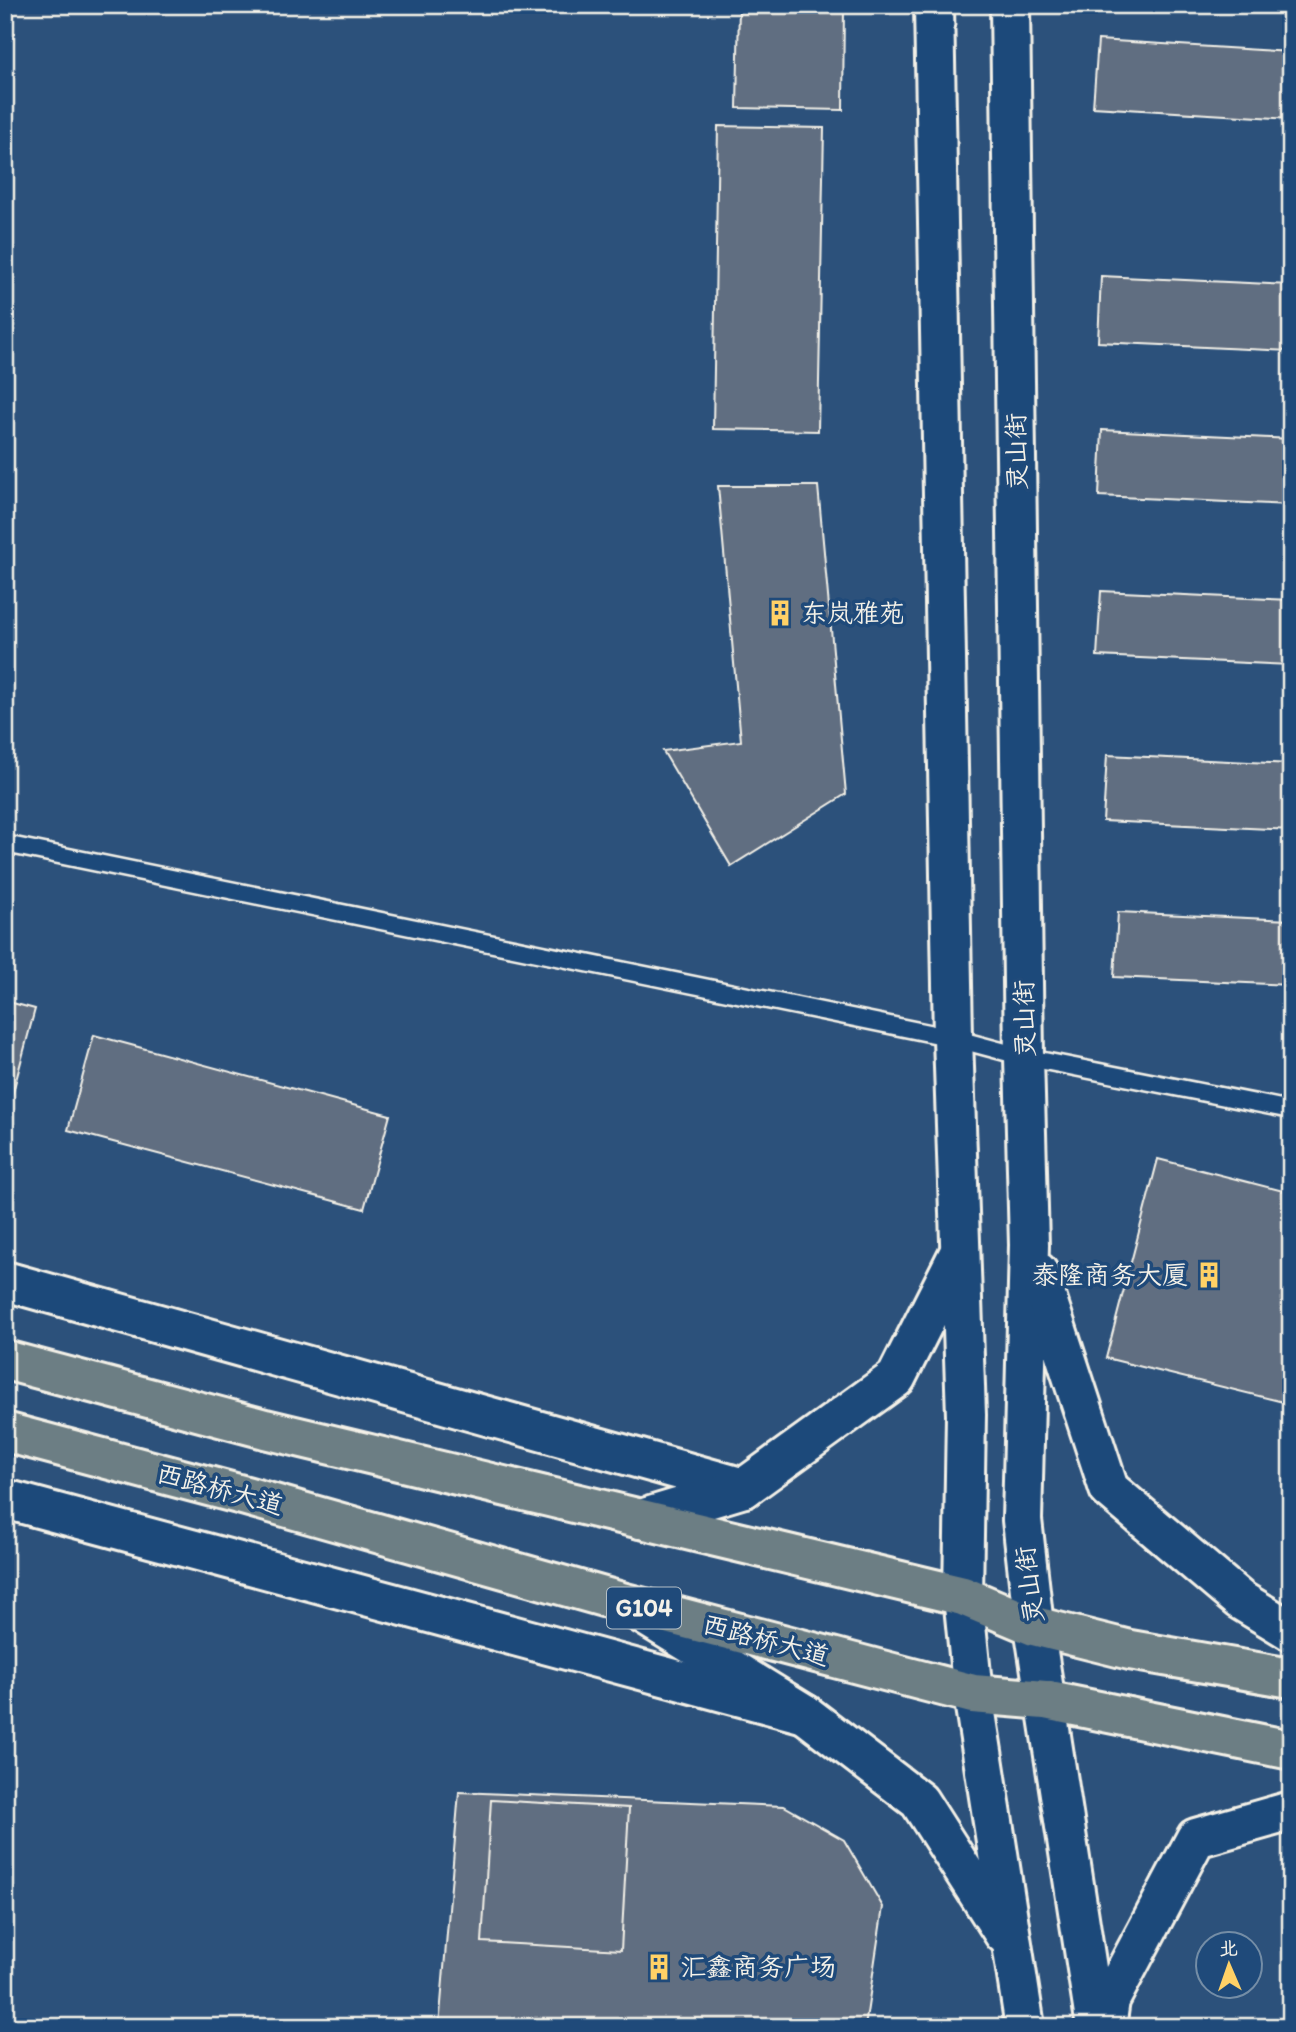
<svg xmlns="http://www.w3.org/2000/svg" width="1296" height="2032" viewBox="0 0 1296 2032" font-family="Itim,'LXGW WenKai TC',sans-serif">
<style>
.building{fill:#616e81;stroke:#f4f1e8;stroke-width:2}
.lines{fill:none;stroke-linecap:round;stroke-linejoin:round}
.lane-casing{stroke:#f4f1e8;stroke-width:21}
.secondary-casing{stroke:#f4f1e8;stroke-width:44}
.primary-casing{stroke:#f4f1e8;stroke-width:44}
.lane{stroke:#1f4a7a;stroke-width:16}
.secondary{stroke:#1f4a7a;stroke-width:38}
.primary{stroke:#6c7e84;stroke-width:38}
.labels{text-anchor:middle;stroke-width:7;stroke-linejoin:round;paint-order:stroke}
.shield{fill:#1f4a7a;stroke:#b4bfc7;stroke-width:2}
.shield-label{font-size:24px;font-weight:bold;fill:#f4f1e8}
.street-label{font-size:26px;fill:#f4f1e8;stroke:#1f4a7a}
.poi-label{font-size:26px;fill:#f4f1e8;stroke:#1f4a7a;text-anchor:start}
</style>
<rect width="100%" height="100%" fill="#2c517b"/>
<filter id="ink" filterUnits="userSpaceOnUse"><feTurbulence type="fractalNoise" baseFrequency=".0143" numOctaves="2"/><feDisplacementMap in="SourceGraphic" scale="14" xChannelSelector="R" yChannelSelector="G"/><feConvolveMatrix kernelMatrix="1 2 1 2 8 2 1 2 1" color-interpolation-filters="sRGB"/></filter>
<g filter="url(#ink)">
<g class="building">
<path d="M739,5H844L843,110L737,108Z"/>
<path d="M1098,40L1291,52V119L1093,107Z"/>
<path d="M718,126L824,128L818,431L713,429Z"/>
<path d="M1101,276L1291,285V351L1098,342Z"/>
<path d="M1102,430L1291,439V505L1099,496Z"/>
<path d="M718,486H818L846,794L731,866L663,751L741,741Z"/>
<path d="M1101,591L1291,600V665L1097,656Z"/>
<path d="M1107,755L1291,764V830L1103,821Z"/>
<path d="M1118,912L1291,920V985L1114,977Z"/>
<path d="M5,1001L35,1009L10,1103L5,1102Z"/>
<path d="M94,1035L390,1115L364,1209L68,1130Z"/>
<path d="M1158,1159L1291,1193V1404L1106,1358Z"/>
<path d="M459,1792L784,1806L844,1840L883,1907L865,2027H439Z"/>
<path d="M491,1800L629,1808L621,1950L482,1942Z"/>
</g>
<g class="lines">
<g class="lane-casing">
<path id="lane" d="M5,844L953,1038L1024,1057L1291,1110"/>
</g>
<g class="secondary-casing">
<g id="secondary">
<path d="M934,5L953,1038L966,1415L963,1596L973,1694L1025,2027"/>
<path d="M1010,5L1024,1057L1029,1245L1022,1520L1034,1626L1096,2027"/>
<path d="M1038,1272L1109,1489L1240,1600L1291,1631"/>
<path d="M5,1281L744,1488"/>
<path d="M5,1499L805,1714"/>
<path d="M641,1519L744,1488L896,1378L958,1255"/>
<path d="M636,1610L805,1714L919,1801L1004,1934"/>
<path d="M1106,2027L1110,2000L1196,1838L1291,1811"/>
</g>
</g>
<g class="primary-casing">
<g id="primary">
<path d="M5,1360L265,1429L963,1596L1034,1626L1130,1650L1291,1678"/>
<path d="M5,1432L246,1496L625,1603L973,1694L1045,1700L1291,1750"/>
</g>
</g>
<use href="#lane" class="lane"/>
<use href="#secondary" class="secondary"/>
<use href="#primary" class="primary"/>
</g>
</g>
<defs>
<g id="building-bare" transform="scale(2.1)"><path d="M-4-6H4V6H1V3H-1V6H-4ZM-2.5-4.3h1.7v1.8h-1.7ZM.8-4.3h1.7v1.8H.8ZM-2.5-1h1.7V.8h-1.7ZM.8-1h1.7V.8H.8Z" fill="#ffd166" stroke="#1f4a7a" stroke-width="2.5" paint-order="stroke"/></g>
</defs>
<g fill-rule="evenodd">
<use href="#building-bare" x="780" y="613"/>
<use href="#building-bare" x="1209" y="1275"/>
<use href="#building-bare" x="659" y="1967"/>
</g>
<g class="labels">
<rect class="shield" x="607" y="1587.5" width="74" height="41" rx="5"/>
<g class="shield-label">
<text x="644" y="1616">G104</text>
</g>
<g class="street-label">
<text transform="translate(1016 452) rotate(-91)" y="9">灵山街</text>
<text transform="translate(1024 1019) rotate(-91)" y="9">灵山街</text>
<text transform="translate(220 1489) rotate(15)" y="9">西路桥大道</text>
<text transform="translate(1029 1585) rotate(-97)" y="9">灵山街</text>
<text transform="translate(766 1640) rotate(15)" y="9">西路桥大道</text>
</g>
<g class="poi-label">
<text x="801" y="622">东岚雅苑</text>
<text x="1188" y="1284" text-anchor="end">泰隆商务大厦</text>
<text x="680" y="1976">汇鑫商务广场</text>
</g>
</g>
<rect width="1296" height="2032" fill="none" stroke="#1f4a7a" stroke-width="28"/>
<rect x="14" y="14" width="1268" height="2004" fill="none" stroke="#f4f1e8" stroke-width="2.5" filter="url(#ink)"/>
<g transform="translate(1229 1965) rotate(358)"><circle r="33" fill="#1f4a7a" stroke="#748da6" stroke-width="2"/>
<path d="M0-5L12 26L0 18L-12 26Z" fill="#ffd166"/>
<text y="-10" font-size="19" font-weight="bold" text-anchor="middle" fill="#f4f1e8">北</text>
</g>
</svg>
